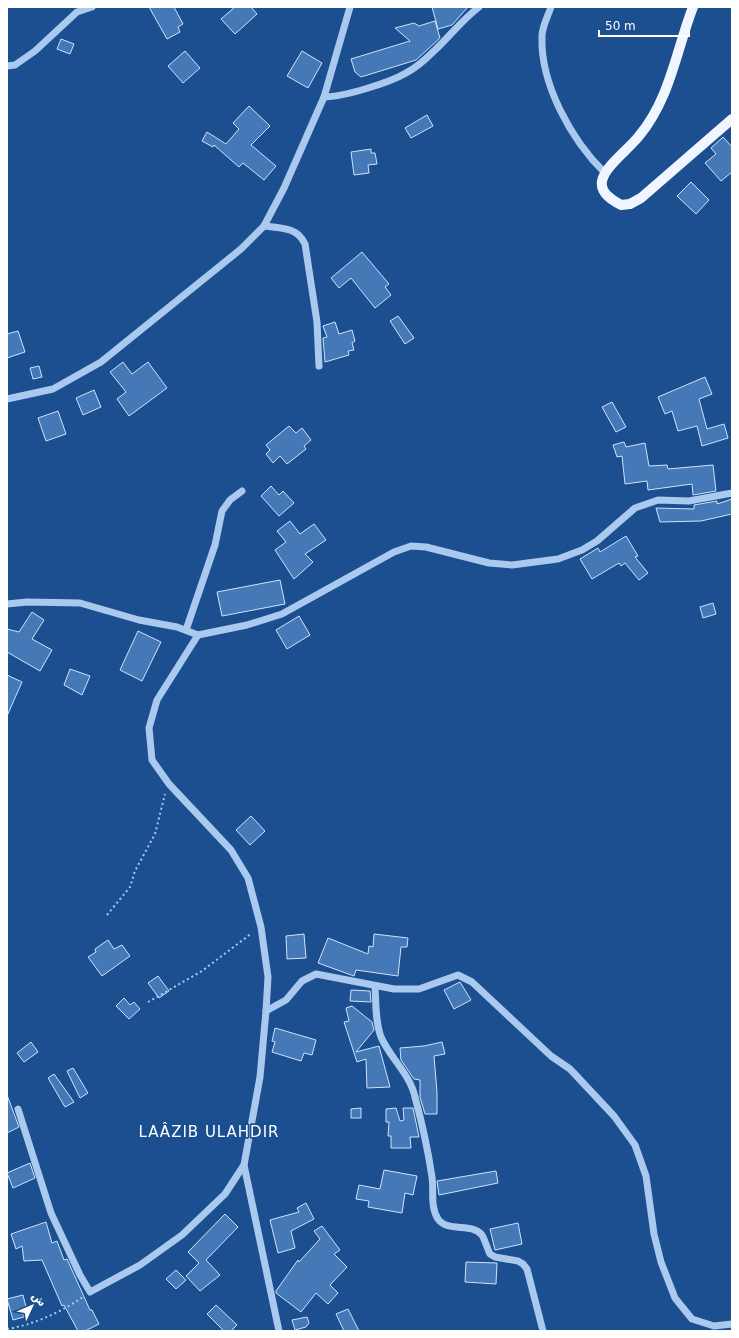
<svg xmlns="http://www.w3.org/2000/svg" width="739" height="1338" viewBox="0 0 739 1338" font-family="'DejaVu Sans',Vazirmatn,sans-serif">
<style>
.building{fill:#4478b7;stroke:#cfe3fa}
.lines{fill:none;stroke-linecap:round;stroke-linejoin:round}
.path{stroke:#a9c9ee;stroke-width:2;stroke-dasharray:2 3;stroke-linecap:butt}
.minor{stroke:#a9c9ee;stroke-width:7}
.major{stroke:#f0f6ff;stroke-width:10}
.labels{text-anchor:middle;stroke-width:3.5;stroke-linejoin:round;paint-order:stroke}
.quarter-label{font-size:15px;letter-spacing:1px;fill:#fff;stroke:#1b4f8f}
</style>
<rect width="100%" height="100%" fill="#1b4f8f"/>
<g class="building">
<path d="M149,7H174L183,24L178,27L180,32L167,39Z"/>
<path d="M235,7H251L257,14L235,34L221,19Z"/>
<path d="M432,7H468L452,25L438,29Z"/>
<path d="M435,21L440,38L416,60L361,77L355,72L351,59L410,41L395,28L414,23L419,26Z"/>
<path d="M61,39L74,44L70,54L57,49Z"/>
<path d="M185,51L200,68L183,83L168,66Z"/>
<path d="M302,51L322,63L308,88L287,76Z"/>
<path d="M249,106L270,126L251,145L276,166L264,180L243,163L239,167L214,145L213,147L202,141L207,132L226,144L239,129L233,123Z"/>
<path d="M427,115L433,126L411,138L405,128Z"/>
<path d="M723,137L732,147V172L721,181L705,163L716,154L711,148Z"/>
<path d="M371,149V153H375L377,164L368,165L369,173L354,175L351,152Z"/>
<path d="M691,182L709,200L696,214L677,196Z"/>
<path d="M362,252L389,284L385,287L391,295L375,308L351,278L339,288L331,278Z"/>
<path d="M398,316L414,338L405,344L390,321Z"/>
<path d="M335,322L339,334L352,330L355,341L352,343L354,350L348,351L349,355L325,362L323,338L327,337L323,326Z"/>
<path d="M18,331L25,352L7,358V334Z"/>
<path d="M123,362L132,374L148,362L167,388L129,416L117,399L126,392L110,372Z"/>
<path d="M39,366L42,377L33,379L30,368Z"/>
<path d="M705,377L712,394L699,399L707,429L724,424L728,438L702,446L697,426L678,431L672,411L665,414L658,397Z"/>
<path d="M94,390L101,407L83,415L76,398Z"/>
<path d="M612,402L626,427L616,432L602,407Z"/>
<path d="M58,411L66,434L46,441L38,418Z"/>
<path d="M289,426L296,433L302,428L311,440L304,446L306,449L287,464L280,456L273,463L266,454L270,450L266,445Z"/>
<path d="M624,442L626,447L645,443L649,466L667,465L668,469L713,465L716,491L693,495L692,484L648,490L647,481L625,484L622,456L617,457L613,445Z"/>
<path d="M271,486L279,495L283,491L294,503L279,516L261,496Z"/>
<path d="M732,499V514L701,521L660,522L656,508L694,509V505L717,501V504Z"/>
<path d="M290,521L300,534L314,524L326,540L305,554L313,562L294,579L275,550L286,542L277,531Z"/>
<path d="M626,536L638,556L635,557L648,573L639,580L625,563L621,566L619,563L592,579L580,559L598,548L600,552Z"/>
<path d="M280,580L285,604L222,616L217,592Z"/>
<path d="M713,603L716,614L703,618L700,607Z"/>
<path d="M32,612L44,620L32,639L52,650L40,671L7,652V629L19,632Z"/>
<path d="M299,616L310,635L287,649L276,630Z"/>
<path d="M138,631L161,642L142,681L120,670Z"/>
<path d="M70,669L90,676L82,695L64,685Z"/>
<path d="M7,675L22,682L7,716Z"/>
<path d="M251,816L265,831L250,845L236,830Z"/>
<path d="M304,934L306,958L287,959L286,936Z"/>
<path d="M374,934L408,938L407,947H401L398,976L356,970L354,976L318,963L328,938L368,954L369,946L373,947Z"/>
<path d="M108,940L114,949L122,945L130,956L102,976L88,957L96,952L95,949Z"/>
<path d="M158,976L169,991L159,998L148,983Z"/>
<path d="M460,982L471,1000L454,1009L444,990Z"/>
<path d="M351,990L370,991L371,1002L350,1001Z"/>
<path d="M124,998L130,1005L134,1002L140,1009L129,1019L116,1006Z"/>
<path d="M352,1006L372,1022L374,1030L356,1052L379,1046L390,1087L367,1088L366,1059L357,1062L344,1022L349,1021L346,1008Z"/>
<path d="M275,1028L316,1040L312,1055L304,1053L301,1061L272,1052L275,1042L272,1041Z"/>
<path d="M31,1042L38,1052L24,1062L17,1053Z"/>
<path d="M442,1042L445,1054L434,1056L437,1092V1114H425L420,1097V1080L414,1079L401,1060L400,1048L424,1046Z"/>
<path d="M73,1068L88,1093L80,1098L67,1071Z"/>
<path d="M54,1074L74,1102L65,1107L48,1078Z"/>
<path d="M7,1095L19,1127L7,1133Z"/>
<path d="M361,1108V1118H351V1109Z"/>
<path d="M396,1108L400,1121L404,1120L403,1108H413L419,1137H410L411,1148H391V1136H388L389,1122H386V1109Z"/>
<path d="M30,1163L35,1178L13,1188L7,1173Z"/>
<path d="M384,1170L417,1176L413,1195L405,1193L402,1213L368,1207L369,1201L356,1199L359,1185L380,1189Z"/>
<path d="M496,1171L498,1183L439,1195L437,1181Z"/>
<path d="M306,1203L314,1219L291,1231L295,1248L278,1253L270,1220L299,1212L297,1208Z"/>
<path d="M225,1214L238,1227L206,1260L220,1275L200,1291L186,1276L199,1263L188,1252Z"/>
<path d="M46,1222L52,1243L57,1241L64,1260L67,1259L90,1310H92L99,1324L85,1331H78L64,1305L62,1306L42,1260L24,1261L22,1246L16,1249L11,1234Z"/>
<path d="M518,1223L522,1244L495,1250L490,1229Z"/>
<path d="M322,1226L340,1250L334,1254L347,1267L330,1285L338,1293L328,1304L316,1293L301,1312L276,1293V1291L298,1260L299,1262L320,1239L314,1231Z"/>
<path d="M466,1262L497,1263L496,1284L465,1282Z"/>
<path d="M176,1270L186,1280L176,1289L166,1279Z"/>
<path d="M23,1295L26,1307L21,1309L24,1317L13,1320L7,1299Z"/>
<path d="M216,1305L237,1325L231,1331H224L207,1314Z"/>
<path d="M348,1309L359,1331H344L336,1314Z"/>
<path d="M307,1317L309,1323L306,1327L295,1330L292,1320Z"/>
</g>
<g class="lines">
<g class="path">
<path d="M107,915L130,887L135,871L155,834L165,794"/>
<path d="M148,1002L202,971L252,933"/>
<path d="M7,1329C33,1325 61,1312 83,1297"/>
</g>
<g class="minor">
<path d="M551,7C548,16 542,27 542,36C540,84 572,141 605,173"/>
<path d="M7,66L15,65L35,51L77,12L92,7"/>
<path d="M324,97C343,97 389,83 406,73C416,68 427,58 435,50C450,36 462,20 479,7"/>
<path d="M264,226C281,228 297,227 305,244L317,322L319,366"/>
<path d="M7,399L53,389L101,362L241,249L264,226L284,188L324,97L350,7"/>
<path d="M7,604L27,602L80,603L139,620L177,627L198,635"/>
<path d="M186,630L215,545L222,511L230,500L242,491"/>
<path d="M375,986C376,1002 375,1021 381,1037C390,1058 410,1074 415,1097C422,1123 428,1150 432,1177C434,1190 430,1207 438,1219C448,1233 472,1222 482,1235C485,1240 487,1248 490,1254L495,1257L518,1261L523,1264L527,1269L543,1331"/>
<path d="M266,1011L286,1000L302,981L316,974L394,989H419L458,975L472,982L551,1056L570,1069L614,1116L635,1145L646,1176L654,1234L661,1262L675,1298L692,1319L714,1326L732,1324"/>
<path d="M18,1109L51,1213L80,1275L90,1292L140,1265L182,1235L225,1194L244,1165"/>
<path d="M279,1331L244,1165L260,1077L266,1011L268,977L261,927L248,878L231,850L169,784L152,760L149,728L157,700L198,635L247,625L282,614L394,552L411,546L426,547L489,563L512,565L558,559L582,550L597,541L635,508L658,500L689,501L732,493"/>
</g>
<path class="major" d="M693,7C676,51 670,99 639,136C629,149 605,166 602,181C600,193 612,200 621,205L630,204L641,198L732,119"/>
</g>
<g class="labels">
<g class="quarter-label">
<text x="209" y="1137">LAÂZIB ULAHDIR</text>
</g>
</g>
<rect width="739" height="1338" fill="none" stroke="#ffffff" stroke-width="16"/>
<g transform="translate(32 1306) rotate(46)" stroke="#1b4f8f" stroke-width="3" paint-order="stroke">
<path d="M0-3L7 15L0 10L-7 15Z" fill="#ffffff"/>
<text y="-6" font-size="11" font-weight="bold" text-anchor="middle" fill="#ffffff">ش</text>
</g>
<path d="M599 30v6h90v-6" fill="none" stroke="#ffffff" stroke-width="2"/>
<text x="605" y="30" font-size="12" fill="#ffffff" stroke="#1b4f8f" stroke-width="3" paint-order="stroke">50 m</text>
</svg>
